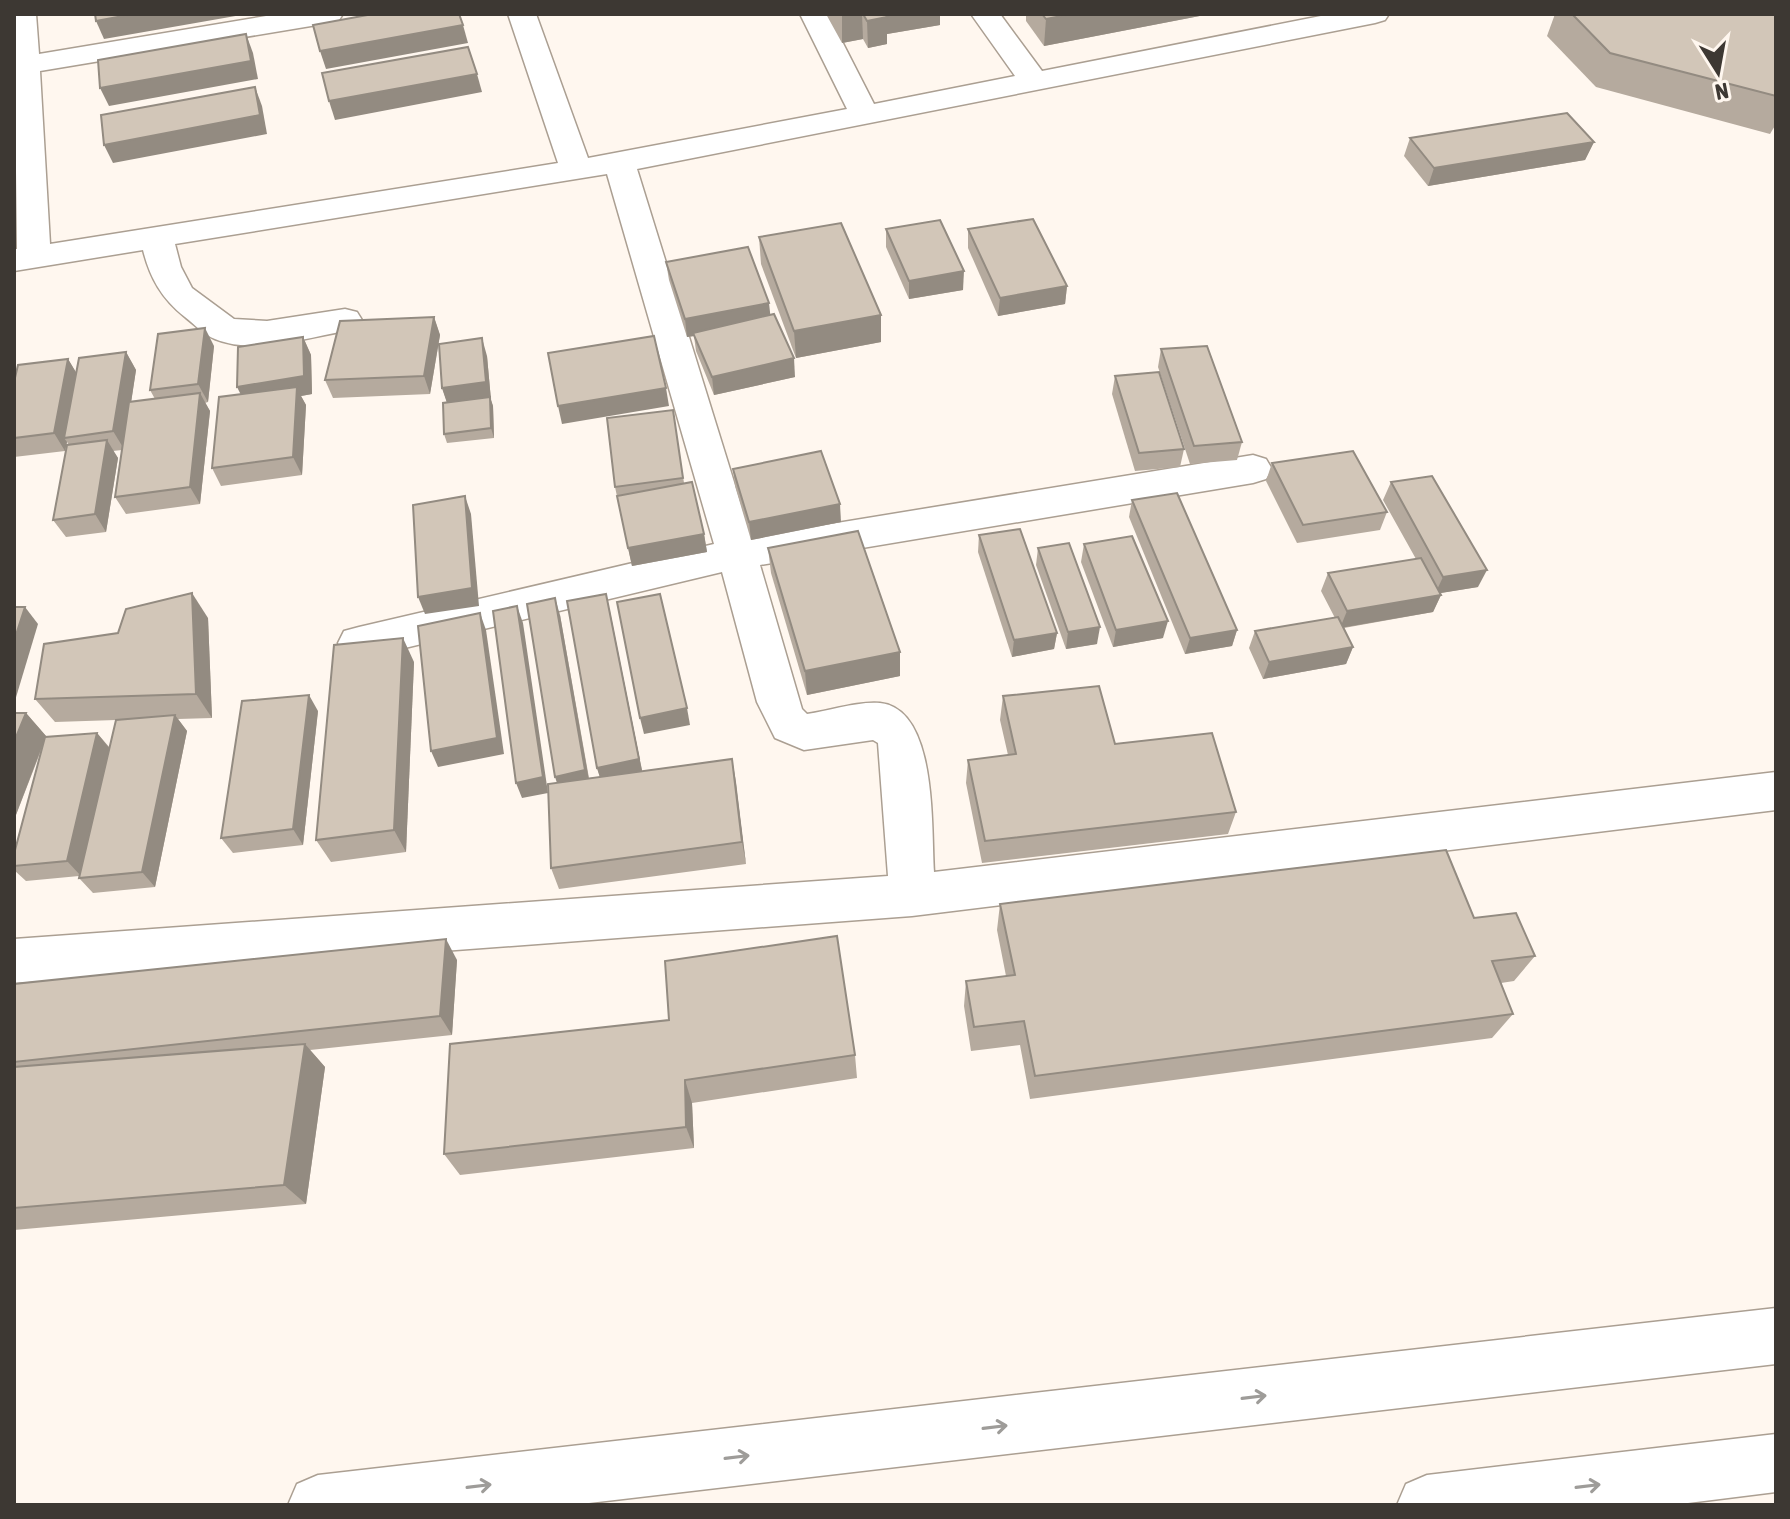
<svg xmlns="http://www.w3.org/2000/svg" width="1790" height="1519" viewBox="0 0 1790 1519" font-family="'Asap Condensed',sans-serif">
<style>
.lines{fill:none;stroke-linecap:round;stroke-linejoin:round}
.street-casing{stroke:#ab9f92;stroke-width:3}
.secondary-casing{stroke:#ab9f92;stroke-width:3}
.highway-casing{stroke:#ab9f92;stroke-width:3}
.street{fill:#fff;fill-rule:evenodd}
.secondary{fill:#fff;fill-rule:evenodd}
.highway{fill:#fff;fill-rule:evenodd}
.wall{fill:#b5aa9e}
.shaded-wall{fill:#938b81}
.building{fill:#d2c6b8;stroke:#938b81;stroke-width:2}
.oneway{stroke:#9e9c99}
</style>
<rect width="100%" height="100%" fill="#fff7ef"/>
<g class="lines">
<g class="street-casing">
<path id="street" d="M14,14H36L39,54L278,14H343L339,20L329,23L40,71L50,244L558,163L508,14H536L588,158L847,109L800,14H828L874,104L1015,76L971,14H1000L1042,71L1331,14H1389L1385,20L1375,23L637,169L751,537L1253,455L1266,459L1272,469L1266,479L1253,483L760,565L802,709L807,714C829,711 858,701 880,703C938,709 931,829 934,872L1776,772V810L912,916L14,983V939L888,876L878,743L873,740L804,750L775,738L757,702L722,572L359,659L344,655L338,643L344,631L359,627L714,544L607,174L175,244L181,267L192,288L234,319L267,321L345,309L357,312L362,320L357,328L345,331C306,338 254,355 215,339C204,335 194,324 185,317C162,299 150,278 143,250L14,271V249H17Z"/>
</g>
<g class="secondary-casing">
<path id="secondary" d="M1776,1308V1364L572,1505H288L297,1484L318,1475Z"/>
</g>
<g class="highway-casing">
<path id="highway" d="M1776,1434V1492L1672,1505H1397L1406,1484L1427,1475Z"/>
</g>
<use href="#street" class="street"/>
<use href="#secondary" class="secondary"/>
<use href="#highway" class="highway"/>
</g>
<g class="wall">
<path d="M826,14H940V25L887,34V44L868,48L863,39L842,43Z"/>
<path d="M1026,14H1210L1044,46L1026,21Z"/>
<path d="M1555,14H1776V124L1770,134L1596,87L1547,36Z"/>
<path d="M1410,138L1594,142L1585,160L1428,186L1404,156Z"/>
<path d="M886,229L963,290L909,299L886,247Z"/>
<path d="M968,229L1067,286L1065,304L998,316L968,248Z"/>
<path d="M759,237L881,342L796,358L761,264Z"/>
<path d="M666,262L770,315L795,377L714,395L696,351L694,336L687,337L669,280Z"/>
<path d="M434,317L440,335L430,394L333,398L325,380Z"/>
<path d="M303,337L311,355L312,394L301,396L306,405L302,475L221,486L212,468L241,394Z"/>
<path d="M214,346L208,402L205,403L210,411L200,504L126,514L115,497L122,450L113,451L118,458L106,532L66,537L53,520L69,445L67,442L65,451L14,457V382L68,359L76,373L126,352L136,370L131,402L155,399L150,390Z"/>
<path d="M1161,349L1242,442L1237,460L1190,464L1158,367Z"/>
<path d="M487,356L491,400L493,406L494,438L447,443L444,434L447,402L442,388Z"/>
<path d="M1115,376L1184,449L1180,467L1135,471L1112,394Z"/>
<path d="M673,410L684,483L704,534L707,552L632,566L615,487Z"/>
<path d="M1272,463L1387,512L1380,530L1297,543L1266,481Z"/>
<path d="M733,469L841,522L751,540L735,486Z"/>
<path d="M1391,482L1478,587L1440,593L1441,595L1433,612L1344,628L1353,647L1346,664L1263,679L1249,648L1255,631L1335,618L1321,591L1328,573L1416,559L1383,500Z"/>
<path d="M1132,500L1237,630L1232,646L1185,654L1129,517Z"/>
<path d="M979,535L1057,633L1054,649L1012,657L978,552Z"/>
<path d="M1084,544L1163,638L1113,647L1081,562Z"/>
<path d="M768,548L900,652V676L807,695L771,573Z"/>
<path d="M1038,548L1097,644L1066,649L1036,565Z"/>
<path d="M610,611L642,771L732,759L746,864L559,889L551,868L557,782L560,615L589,778L600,777L597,768Z"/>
<path d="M208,618L212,718L178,719L187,731L155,887L93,893L79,878V876L26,881L14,870V854L44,743L14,820L26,713L46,736V737L97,733L110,748L116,720L55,722L35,699L118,633Z"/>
<path d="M414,662L406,852L331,862L316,840Z"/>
<path d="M1003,696L1115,744L1236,812L1228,834L982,863L966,783L968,760L1008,755L1000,720Z"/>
<path d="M318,711L303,845L233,853L221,838Z"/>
<path d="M1000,904L1474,918L1535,956L1514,981L1501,983L1513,1014L1492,1038L1030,1099L1020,1045L971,1051L964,1006L966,981L1006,976L997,930Z"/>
<path d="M457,960L452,1035L310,1050L325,1067L306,1204L14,1230V984Z"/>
<path d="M450,1044L855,1055L857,1078L692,1103L694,1148L460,1175L444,1154Z"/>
</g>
<g class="shaded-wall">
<path d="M134,14H247L104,39L96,21Z"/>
<path d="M853,14H862L863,39L842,43V16Z"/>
<path d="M882,14H940V25L887,34V44L868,48L867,21Z"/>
<path d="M1072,14H1210L1044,46L1046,19Z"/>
<path d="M463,25L468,43L326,69L320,51Z"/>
<path d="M246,34L253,53L258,79L109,106L100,88Z"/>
<path d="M477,74L482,92L335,120L329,101Z"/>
<path d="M255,87L262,106L267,134L113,163L104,145Z"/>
<path d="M1594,142L1585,160L1428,186L1434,168Z"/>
<path d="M964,271L963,290L909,299V281Z"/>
<path d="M1067,286L1065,304L998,316L1000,298Z"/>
<path d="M769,303L771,321L693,333L694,336L687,337L685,319Z"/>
<path d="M881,315V342L796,358L794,331Z"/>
<path d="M434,317L440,335L430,394L424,376Z"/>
<path d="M205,328L214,346L208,402L198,384Z"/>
<path d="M303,337L311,355L312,394L301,396L306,405L302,475L293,457L246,405L237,387Z"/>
<path d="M482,338L487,356L491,400L493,406L494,438L491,428L448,406L442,388Z"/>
<path d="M126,352L136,370L124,449L113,431Z"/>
<path d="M794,358L795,377L714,395L712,377Z"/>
<path d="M68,359L79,377L64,438L67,442L65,451L54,433Z"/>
<path d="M666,388L669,406L562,424L558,406Z"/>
<path d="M200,393L210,411L200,504L190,487Z"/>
<path d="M107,440L118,458L106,532L95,514Z"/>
<path d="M465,496L471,514L479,606L425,614L418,597Z"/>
<path d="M840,504L841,522L751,540L749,522Z"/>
<path d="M704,534L707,552L632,566L628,548Z"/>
<path d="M1487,570L1478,587L1435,594L1443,577Z"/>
<path d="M192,593L208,618L212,718L196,694Z"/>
<path d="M606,594L643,775L602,784L597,768Z"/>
<path d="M1441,595L1433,612L1340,628L1347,611Z"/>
<path d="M555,598L560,615L590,786L560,792L555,777Z"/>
<path d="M517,606L523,623L548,793L522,798L516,783Z"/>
<path d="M25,607L38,624L14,704V641Z"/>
<path d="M480,613L486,630L504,754L438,767L431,751Z"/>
<path d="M1168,621L1163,638L1113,647L1116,630Z"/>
<path d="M1100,627L1097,644L1066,649L1068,632Z"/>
<path d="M1237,630L1232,646L1185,654L1190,638Z"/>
<path d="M1057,633L1054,649L1012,657L1014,640Z"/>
<path d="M403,638L414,662L406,852L394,830Z"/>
<path d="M1353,647L1346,664L1263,679L1269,662Z"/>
<path d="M900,652V676L807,695L805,671Z"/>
<path d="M309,695L318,711L303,845L293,829Z"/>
<path d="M687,708L690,725L644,734L640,718Z"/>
<path d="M26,713L46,736L14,820V742Z"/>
<path d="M175,715L187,731L155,887L142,872Z"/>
<path d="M97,733L110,749L81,876L67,861Z"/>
<path d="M732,759L736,782L746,864L742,842Z"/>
<path d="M446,939L457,960L452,1035L440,1016Z"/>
<path d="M305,1044L325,1067L306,1204L284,1185Z"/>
<path d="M685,1080L692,1103L694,1148L686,1127Z"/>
</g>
<g class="building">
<path d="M95,14H134L96,21Z"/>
<path d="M373,14H459L463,25L320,51L313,25Z"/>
<path d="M863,14H885L887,17L867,21Z"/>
<path d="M1042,14H1072L1046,19Z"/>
<path d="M1572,14H1776V96L1610,53Z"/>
<path d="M246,34L251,61L100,88L98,60Z"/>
<path d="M468,47L477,74L329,101L322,73Z"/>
<path d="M255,87L260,115L104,145L101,115Z"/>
<path d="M1567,113L1594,142L1434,168L1410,138Z"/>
<path d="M1033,219L1067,286L1000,298L968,229Z"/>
<path d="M940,220L964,271L909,281L886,229Z"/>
<path d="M841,223L881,315L794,331L759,237Z"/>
<path d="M748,247L769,303L685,319L666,262Z"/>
<path d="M774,314L794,358L712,377L693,333Z"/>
<path d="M434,317L424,376L325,380L340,321Z"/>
<path d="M205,328L198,384L150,390L158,334Z"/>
<path d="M654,336L666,388L558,406L548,353Z"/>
<path d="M303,337L304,376L237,387L238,347Z"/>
<path d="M482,338L486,382L442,388L439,344Z"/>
<path d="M1207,346L1242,442L1194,446L1161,349Z"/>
<path d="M126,352L113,431L64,438L79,358Z"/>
<path d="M68,359L54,433L14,438V382L18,365Z"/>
<path d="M1159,372L1184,449L1139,453L1115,376Z"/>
<path d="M297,387L293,457L212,468L219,397Z"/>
<path d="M200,393L190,487L115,497L129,402Z"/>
<path d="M490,397L491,428L444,434L443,403Z"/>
<path d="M673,410L683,478L615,487L607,418Z"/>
<path d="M107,440L95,514L53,520L67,445Z"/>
<path d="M821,451L840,504L749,522L733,469Z"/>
<path d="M1353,451L1387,512L1303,525L1272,463Z"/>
<path d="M1432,476L1487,570L1443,577L1391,482Z"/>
<path d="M692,482L704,534L628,548L617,496Z"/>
<path d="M1177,493L1237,630L1190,638L1132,500Z"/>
<path d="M465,496L472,588L418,597L413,505Z"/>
<path d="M1020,529L1057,633L1014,640L979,535Z"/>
<path d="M858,531L900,652L805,671L768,548Z"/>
<path d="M1132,536L1168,621L1116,630L1084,544Z"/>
<path d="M1069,543L1100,627L1068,632L1038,548Z"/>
<path d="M1421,558L1441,595L1347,611L1328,573Z"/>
<path d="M192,593L196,694L35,699L44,644L118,633L126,609Z"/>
<path d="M606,594L639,759L597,768L567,601Z"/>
<path d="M660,594L687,708L640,718L617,602Z"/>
<path d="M555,598L585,770L555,777L527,604Z"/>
<path d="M517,606L543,777L516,783L493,611Z"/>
<path d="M14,607H25L14,641Z"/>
<path d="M480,613L497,738L431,751L418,626Z"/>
<path d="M1338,617L1353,647L1269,662L1255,631Z"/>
<path d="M403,638L394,830L316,840L334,645Z"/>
<path d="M1099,686L1115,744L1212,733L1236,812L985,841L968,760L1016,754L1003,696Z"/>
<path d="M309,695L293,829L221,838L242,701Z"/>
<path d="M14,713H26L14,742Z"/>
<path d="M175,715L142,872L79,878L116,720Z"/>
<path d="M97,733L67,861L14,866V854L45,737Z"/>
<path d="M732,759L742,842L551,868L548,784Z"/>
<path d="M1446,850L1474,918L1516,913L1535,956L1492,961L1513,1014L1035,1076L1024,1021L974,1027L966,981L1015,975L1000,904Z"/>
<path d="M837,936L855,1055L685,1080L686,1127L444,1154L450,1044L669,1020L665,961Z"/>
<path d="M446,939L440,1016L14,1062V984Z"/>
<path d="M305,1044L284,1185L14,1208V1067Z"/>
</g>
<defs><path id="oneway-shaft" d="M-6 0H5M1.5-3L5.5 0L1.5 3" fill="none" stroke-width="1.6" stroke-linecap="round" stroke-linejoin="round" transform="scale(2)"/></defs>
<g class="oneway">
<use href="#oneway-shaft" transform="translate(1254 1397) rotate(-7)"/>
<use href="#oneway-shaft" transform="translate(995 1427) rotate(-7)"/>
<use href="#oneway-shaft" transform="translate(737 1457) rotate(-7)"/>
<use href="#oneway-shaft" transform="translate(479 1486) rotate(-7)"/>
<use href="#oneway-shaft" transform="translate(1588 1486) rotate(-7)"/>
</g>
<rect width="1790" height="1519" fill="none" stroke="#3d3833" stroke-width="32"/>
<g transform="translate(1718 72) rotate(169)" stroke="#fff7ef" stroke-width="6" paint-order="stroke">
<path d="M0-6L14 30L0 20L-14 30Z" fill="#3d3833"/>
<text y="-12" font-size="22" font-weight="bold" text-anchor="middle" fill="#3d3833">N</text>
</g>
</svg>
